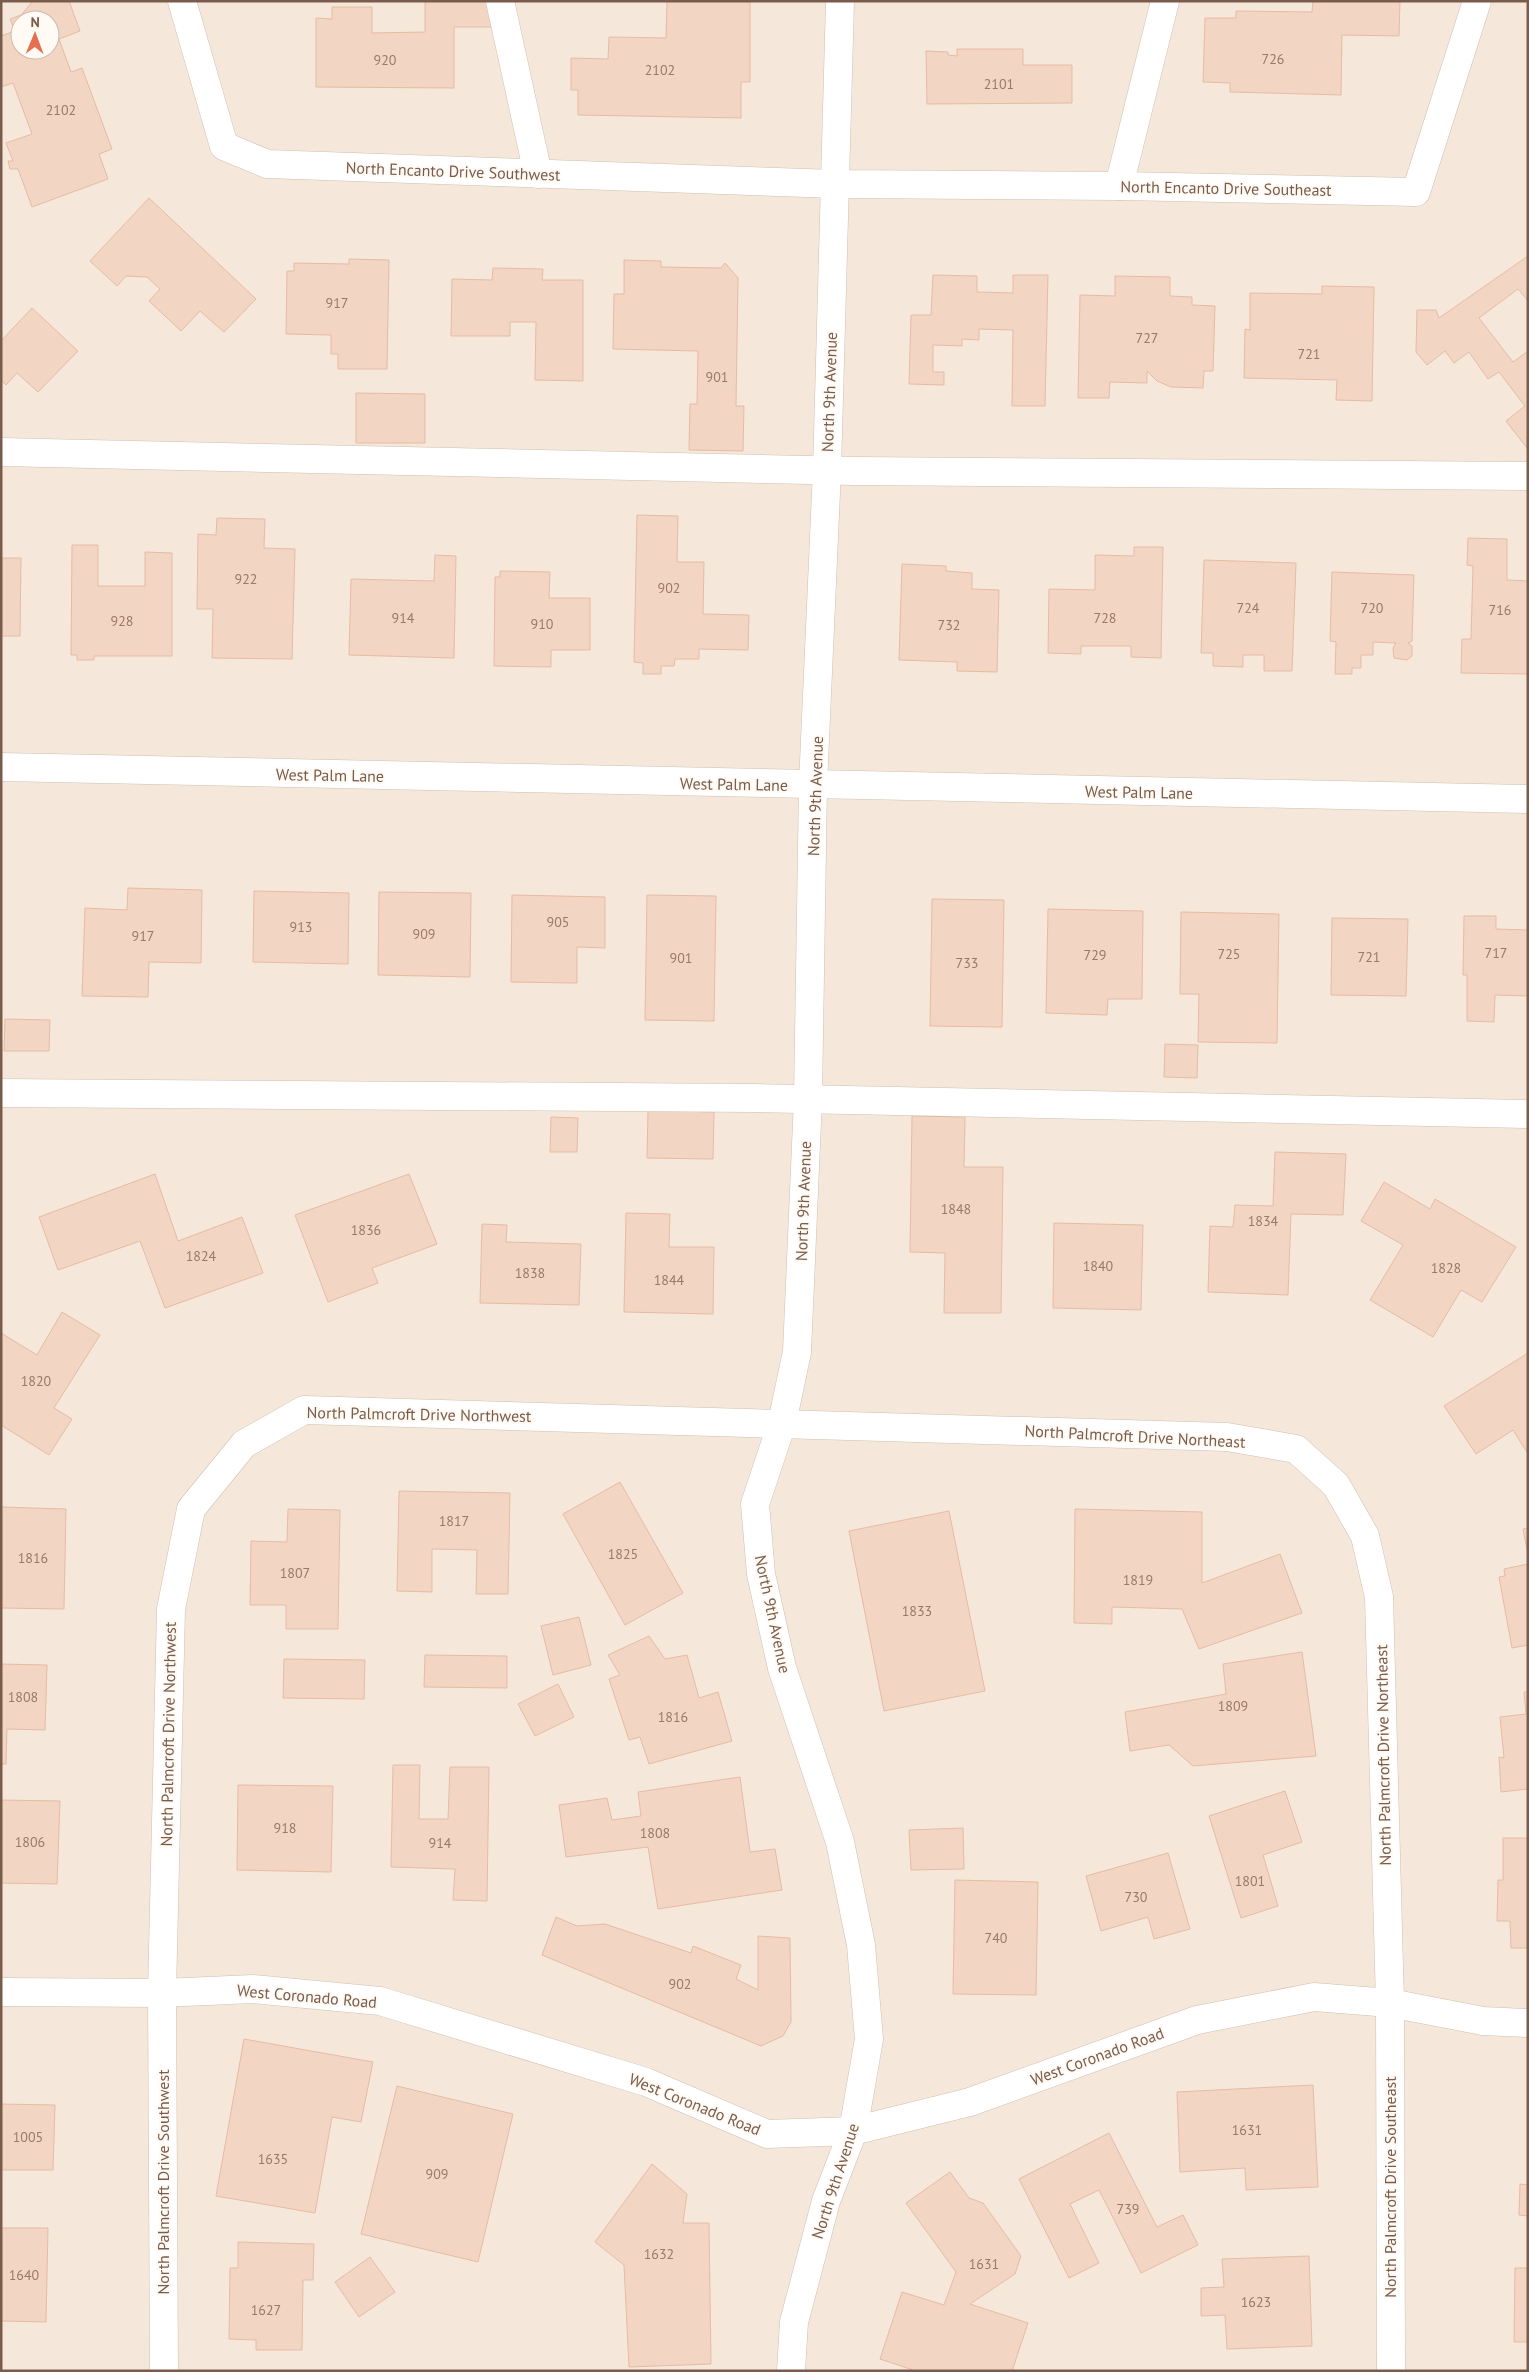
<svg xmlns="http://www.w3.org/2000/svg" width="1529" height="2372" viewBox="0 0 1529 2372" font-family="'PT Sans',sans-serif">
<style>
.residential{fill:#f5e8da;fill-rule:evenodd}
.building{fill:#f3d5c3;stroke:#e6bba3;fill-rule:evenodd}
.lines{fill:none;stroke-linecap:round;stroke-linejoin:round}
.minor-casing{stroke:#d1beb0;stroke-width:29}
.minor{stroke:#fff;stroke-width:28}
.labels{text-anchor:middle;stroke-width:4;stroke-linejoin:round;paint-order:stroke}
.number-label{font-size:14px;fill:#987a6a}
.street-label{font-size:16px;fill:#7a5c4d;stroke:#fffaf3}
</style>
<rect width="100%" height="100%" fill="#fdf6ec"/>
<path class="residential" d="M1,1H1528V2371H1ZM20,20H50V50H20Z"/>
<g class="building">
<path d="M33,1H69L80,31L59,39L71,72L82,68L112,149L99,154L108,179L32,207L18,169H10L8,161H13L6,143L32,134L13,83L1,87V36L15,31L10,19L21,15ZM20,20H50V50H20Z"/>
<path d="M425,1H492V27H454V88L316,87V18L332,19V7H372V33L425,32Z"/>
<path d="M667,1H750V82H741V118L578,115V90H571V58L608,59L609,37L666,38Z"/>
<path d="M1313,1H1400L1399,36L1342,35L1341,95L1230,92V83L1203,82L1205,18H1236V11L1312,12Z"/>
<path d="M957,49H1023V65H1072V103L927,104L926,51L948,52V55L957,56Z"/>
<path d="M149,198L256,299L224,332L200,311L181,331L149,301L160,289L147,277L126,276L117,286L90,261Z"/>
<path d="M1528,256V301L1518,289L1479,318L1513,362L1528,351L1527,448L1506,421L1525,406L1499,372L1488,379L1469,352L1454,363L1445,351L1427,365L1416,352L1417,310H1436L1439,318Z"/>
<path d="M349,259L389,260L387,369H338V354H331V335L286,334L287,271H294V263L349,264Z"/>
<path d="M624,260L661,261V267L721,268L725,263L738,278L736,406H744L743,451L689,450L690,404H697L698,351L613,349L614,294H624Z"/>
<path d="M493,268L543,269L542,280H583V381L535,380L536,322H510V336H451L452,279L492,280Z"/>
<path d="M933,275L977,276V292L1013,293V275H1048L1045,406H1012L1013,330L979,329V340L962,339V346L933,345V372H944V385L909,384L911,315H931Z"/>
<path d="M1115,276L1170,277V296L1192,297V305L1215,306L1213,371H1204L1203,388L1171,387L1157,381L1147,371V383L1110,382L1109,398H1078L1080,295L1115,296Z"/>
<path d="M1322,286L1374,287L1372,401L1336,400L1337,380L1244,378L1245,329L1250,330V293L1322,294Z"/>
<path d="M32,308L78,351L38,392L17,373L6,385L1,380V341Z"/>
<path d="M356,393L425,394V443H356Z"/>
<path d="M637,515L678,516L677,562H704L703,614L749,615L748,650L699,649V659H675L674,666H661V674H643V663L634,662Z"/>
<path d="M217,518L265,519L264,548L295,549L292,659L212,658L213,609H197L198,534L216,535Z"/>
<path d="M1468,538L1507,539V580L1528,581V674L1461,673L1462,639H1471L1473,566L1467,565Z"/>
<path d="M72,545H98V586H145V552L172,553V656H94V660H77V655H71Z"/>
<path d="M1134,547H1163L1161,658L1131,657V646H1081V654L1048,653L1049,589L1095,590V555L1134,556Z"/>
<path d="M435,555L456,556L454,658L349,655L351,579L434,581Z"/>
<path d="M1,558H21L20,636H2L1,638Z"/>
<path d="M1204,560L1296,563L1292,671H1264V655H1243V667L1213,666V653H1201Z"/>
<path d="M902,564L946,566V571L972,573V589L999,590L997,672L957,671V662L899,660Z"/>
<path d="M500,571L550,572L549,598H590V650H551V667L494,666L495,577H500Z"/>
<path d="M1332,572L1414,575L1412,641L1408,643L1412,646V656L1407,660L1394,658L1393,648L1396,643L1373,642V655H1361V668H1352V674H1335L1336,642L1330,641Z"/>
<path d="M128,888L202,890L201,963L149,962L148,997L82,996L85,908L127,910Z"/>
<path d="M254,891L349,893L348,964L253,962Z"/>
<path d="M379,892L471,893L470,977L378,975Z"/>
<path d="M512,895L605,897V948L577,947V983L511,982Z"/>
<path d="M647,895L716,896L714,1021L645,1020Z"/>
<path d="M932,899L1004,900L1002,1027L930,1026Z"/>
<path d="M1048,909L1143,911L1142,999H1108L1107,1015L1046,1013Z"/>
<path d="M1181,912L1279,914L1277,1043L1198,1042L1199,994H1180Z"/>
<path d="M1464,916H1496V929L1528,930V996L1495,995L1494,1022L1467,1021V975H1463Z"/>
<path d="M1332,918L1408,919L1406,996L1331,995Z"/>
<path d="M5,1019L50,1020L49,1051H4Z"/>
<path d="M1165,1044L1198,1045L1197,1078L1164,1077Z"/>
<path d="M648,1110L714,1112L713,1159L647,1158Z"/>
<path d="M912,1116L965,1117L964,1167H1003L1001,1313H944L945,1253L910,1252Z"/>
<path d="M551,1117L578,1118L577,1152H550Z"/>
<path d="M1275,1152L1346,1154L1343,1215L1291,1214L1288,1295L1208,1292L1210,1226L1233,1227L1235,1205L1273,1206Z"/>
<path d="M155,1174L178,1241L242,1217L263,1273L165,1308L140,1241L58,1270L39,1217Z"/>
<path d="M409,1174L437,1244L372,1268L378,1283L328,1302L295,1215Z"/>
<path d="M1384,1182L1430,1209L1435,1199L1516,1247L1482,1302L1461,1290L1433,1337L1370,1300L1403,1245L1361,1221Z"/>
<path d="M626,1213L670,1214L669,1247H714L713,1314L624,1312Z"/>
<path d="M1054,1223L1143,1225L1141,1310L1053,1308Z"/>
<path d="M482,1224L507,1225L506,1242L581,1244L579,1305L480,1303Z"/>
<path d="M62,1312L100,1335L54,1408L72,1419L49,1455L1,1425V1333L37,1355Z"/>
<path d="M1528,1353V1454L1513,1430L1476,1454L1444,1406Z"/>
<path d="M620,1482L683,1593L625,1625L563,1514Z"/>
<path d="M399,1491L510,1493L508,1594H476L477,1550L432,1549V1592L397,1591Z"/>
<path d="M1,1507L66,1509L64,1609L1,1608Z"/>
<path d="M288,1509L340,1510L338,1629H286V1605H250L251,1541L287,1542Z"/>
<path d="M1075,1509L1202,1512V1583L1280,1554L1302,1613L1199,1649L1182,1609L1112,1607V1624L1074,1623Z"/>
<path d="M949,1511L985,1691L884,1711L849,1531Z"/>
<path d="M1528,1528V1555L1523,1529Z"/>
<path d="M1528,1564V1645L1512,1648L1499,1577L1505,1576L1504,1569Z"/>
<path d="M579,1617L591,1665L553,1675L541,1626Z"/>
<path d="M649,1636L665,1659L687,1655L699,1698L718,1692L732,1741L649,1764L640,1737L629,1740L609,1679L620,1675L608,1655Z"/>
<path d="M1302,1652L1316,1756L1193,1766L1169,1745L1130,1751L1125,1712L1226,1694L1223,1664Z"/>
<path d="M425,1655L507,1656V1688L424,1687Z"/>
<path d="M284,1659L365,1660L364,1699L283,1698Z"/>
<path d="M1,1664L47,1665L45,1730L7,1729L6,1764H1Z"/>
<path d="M558,1684L574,1717L535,1736L518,1704Z"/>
<path d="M1524,1692H1528V1789L1501,1792L1499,1757L1504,1758L1500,1717L1526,1714Z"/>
<path d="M393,1765H420L419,1819H448L450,1767H489L487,1901L453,1900L455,1869L391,1867Z"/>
<path d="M740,1777L750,1852L775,1849L782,1890L658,1909L648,1847L566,1857L559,1805L607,1798L612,1820L641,1816L638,1792Z"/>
<path d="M238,1785L333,1786L331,1872L237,1870Z"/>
<path d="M1285,1791L1302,1842L1263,1855L1278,1906L1241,1918L1209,1816Z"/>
<path d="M1,1800L60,1801L57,1884L1,1883Z"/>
<path d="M963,1828L964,1869L911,1870L909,1830Z"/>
<path d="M1503,1838H1528V1948H1511L1510,1921H1497L1498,1880H1503Z"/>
<path d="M1168,1853L1190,1929L1154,1939L1148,1917L1101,1931L1086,1876Z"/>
<path d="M955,1880L1038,1882L1036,1995L953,1994Z"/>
<path d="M556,1917L577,1926L605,1924L691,1953L693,1946L741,1965L736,1979L758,1990V1936L790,1938L791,2022L783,2036L761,2046L542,1955Z"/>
<path d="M244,2039L373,2062L361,2122L332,2117L315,2213L216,2196Z"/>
<path d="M1313,2085L1318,2187L1246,2190L1245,2168L1180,2172L1177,2092Z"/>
<path d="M397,2086L513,2114L478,2262L361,2234Z"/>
<path d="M1,2104L55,2105L53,2170H1Z"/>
<path d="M1109,2133L1157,2227L1183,2215L1198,2245L1141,2273L1099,2190L1070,2204L1099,2263L1069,2278L1019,2179Z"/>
<path d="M652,2164L687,2194L683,2223H709L711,2364L629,2367L624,2265L595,2242Z"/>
<path d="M950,2172L969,2198L983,2203L1021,2256L1015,2274L970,2304L1028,2323L1012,2371H916L880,2359L902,2292L944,2305L956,2272L906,2203Z"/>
<path d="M1520,2184L1528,2185V2216L1519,2215Z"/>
<path d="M1,2228H48L46,2322L1,2321Z"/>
<path d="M238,2242L314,2244L313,2280H303L302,2350H256V2340L229,2339L230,2268H238Z"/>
<path d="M1309,2256L1312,2346L1227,2349L1225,2315L1201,2316V2288L1224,2287L1222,2259Z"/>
<path d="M370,2257L395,2292L359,2317L335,2282Z"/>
<path d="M1515,2268H1528V2342H1514Z"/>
</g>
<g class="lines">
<g class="minor-casing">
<g id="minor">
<path d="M182,1L224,146L267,164L836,184L1119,186L1416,192L1477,1"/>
<path d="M500,1L538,174"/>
<path d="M1119,186L1165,1"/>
<path d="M1,452L854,471L1528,476"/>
<path d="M1,767L1528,799"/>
<path d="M1,1093L754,1098L1528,1114"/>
<path d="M1,1992L162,1993L253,1989L380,2001L646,2082L767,2134L853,2131L970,2102L1197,2020L1314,1997L1390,2003L1483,2021L1528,2023"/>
<path d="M164,2371L162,1993L171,1609L191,1509L244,1444L304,1410L1227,1437L1296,1449L1336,1485L1365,1536L1379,1597L1390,2003L1391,2371"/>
<path d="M791,2371L794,2322L826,2201L853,2131L869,2039L861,1945L840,1842L782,1668L761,1574L755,1504L782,1423L797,1352L808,1099L813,785L827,470L840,1"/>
</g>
</g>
<use href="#minor" class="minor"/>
</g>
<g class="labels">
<g class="number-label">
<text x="1273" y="64">726</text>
<text x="385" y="65">920</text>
<text x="660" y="75">2102</text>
<text x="999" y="89">2101</text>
<text x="61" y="115">2102</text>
<text x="337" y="308">917</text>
<text x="1147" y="343">727</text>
<text x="1309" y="359">721</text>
<text x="717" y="382">901</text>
<text x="246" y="584">922</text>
<text x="669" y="593">902</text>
<text x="1248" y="613">724</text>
<text x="1372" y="613">720</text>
<text x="1500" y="615">716</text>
<text x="403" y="623">914</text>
<text x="1105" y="623">728</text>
<text x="122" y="626">928</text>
<text x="542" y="629">910</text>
<text x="949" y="630">732</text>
<text x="558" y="927">905</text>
<text x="301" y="932">913</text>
<text x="424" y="939">909</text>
<text x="143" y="941">917</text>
<text x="1496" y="958">717</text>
<text x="1229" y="959">725</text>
<text x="1095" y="960">729</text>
<text x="1369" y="962">721</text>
<text x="681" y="963">901</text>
<text x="967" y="968">733</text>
<text x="956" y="1214">1848</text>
<text x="1263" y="1226">1834</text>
<text x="366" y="1235">1836</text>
<text x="201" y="1261">1824</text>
<text x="1098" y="1271">1840</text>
<text x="1446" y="1273">1828</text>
<text x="530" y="1278">1838</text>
<text x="669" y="1285">1844</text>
<text x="36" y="1386">1820</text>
<text x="454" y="1526">1817</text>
<text x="623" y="1559">1825</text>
<text x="33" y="1563">1816</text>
<text x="295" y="1578">1807</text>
<text x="1138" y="1585">1819</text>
<text x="917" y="1616">1833</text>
<text x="23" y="1702">1808</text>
<text x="1233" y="1711">1809</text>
<text x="673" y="1722">1816</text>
<text x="285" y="1833">918</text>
<text x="655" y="1838">1808</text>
<text x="30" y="1847">1806</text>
<text x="440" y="1848">914</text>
<text x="1250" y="1886">1801</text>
<text x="1136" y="1902">730</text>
<text x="996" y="1943">740</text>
<text x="680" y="1989">902</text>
<text x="1247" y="2135">1631</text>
<text x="28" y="2142">1005</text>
<text x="273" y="2164">1635</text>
<text x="437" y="2179">909</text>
<text x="1128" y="2214">739</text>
<text x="659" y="2259">1632</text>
<text x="984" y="2269">1631</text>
<text x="24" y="2280">1640</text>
<text x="1256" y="2307">1623</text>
<text x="266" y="2315">1627</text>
</g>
<g class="street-label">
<text transform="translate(453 171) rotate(2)" y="6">North Encanto Drive Southwest</text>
<text transform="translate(1226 188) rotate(1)" y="6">North Encanto Drive Southeast</text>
<text transform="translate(829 392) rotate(-88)" y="6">North 9th Avenue</text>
<text transform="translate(330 775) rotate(1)" y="6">West Palm Lane</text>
<text transform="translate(734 784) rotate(1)" y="6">West Palm Lane</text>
<text transform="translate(1139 792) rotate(1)" y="6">West Palm Lane</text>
<text transform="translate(815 796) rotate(-88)" y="6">North 9th Avenue</text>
<text transform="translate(803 1201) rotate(-88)" y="6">North 9th Avenue</text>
<text transform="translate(419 1414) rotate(1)" y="6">North Palmcroft Drive Northwest</text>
<text transform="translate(1135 1436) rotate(3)" y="6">North Palmcroft Drive Northeast</text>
<text transform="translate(773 1614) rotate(78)" y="6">North 9th Avenue</text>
<text transform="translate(168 1734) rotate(-89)" y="6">North Palmcroft Drive Northwest</text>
<text transform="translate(1383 1755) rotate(-91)" y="6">North Palmcroft Drive Northeast</text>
<text transform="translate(307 1996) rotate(5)" y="6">West Coronado Road</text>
<text transform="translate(1097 2056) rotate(-20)" y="6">West Coronado Road</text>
<text transform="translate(695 2104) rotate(22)" y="6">West Coronado Road</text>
<text transform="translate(835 2181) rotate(-72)" y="6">North 9th Avenue</text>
<text transform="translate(163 2182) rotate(-90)" y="6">North Palmcroft Drive Southwest</text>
<text transform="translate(1390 2187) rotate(-90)" y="6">North Palmcroft Drive Southeast</text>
</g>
</g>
<rect width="1529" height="2372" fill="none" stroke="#7a5c4d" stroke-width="5"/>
<g transform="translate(35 35) rotate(1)"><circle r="24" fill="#fffaf3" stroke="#cabbb1"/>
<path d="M0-4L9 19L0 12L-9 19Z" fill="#e76f51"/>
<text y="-8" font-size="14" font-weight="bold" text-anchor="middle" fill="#7a5c4d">N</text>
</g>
</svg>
